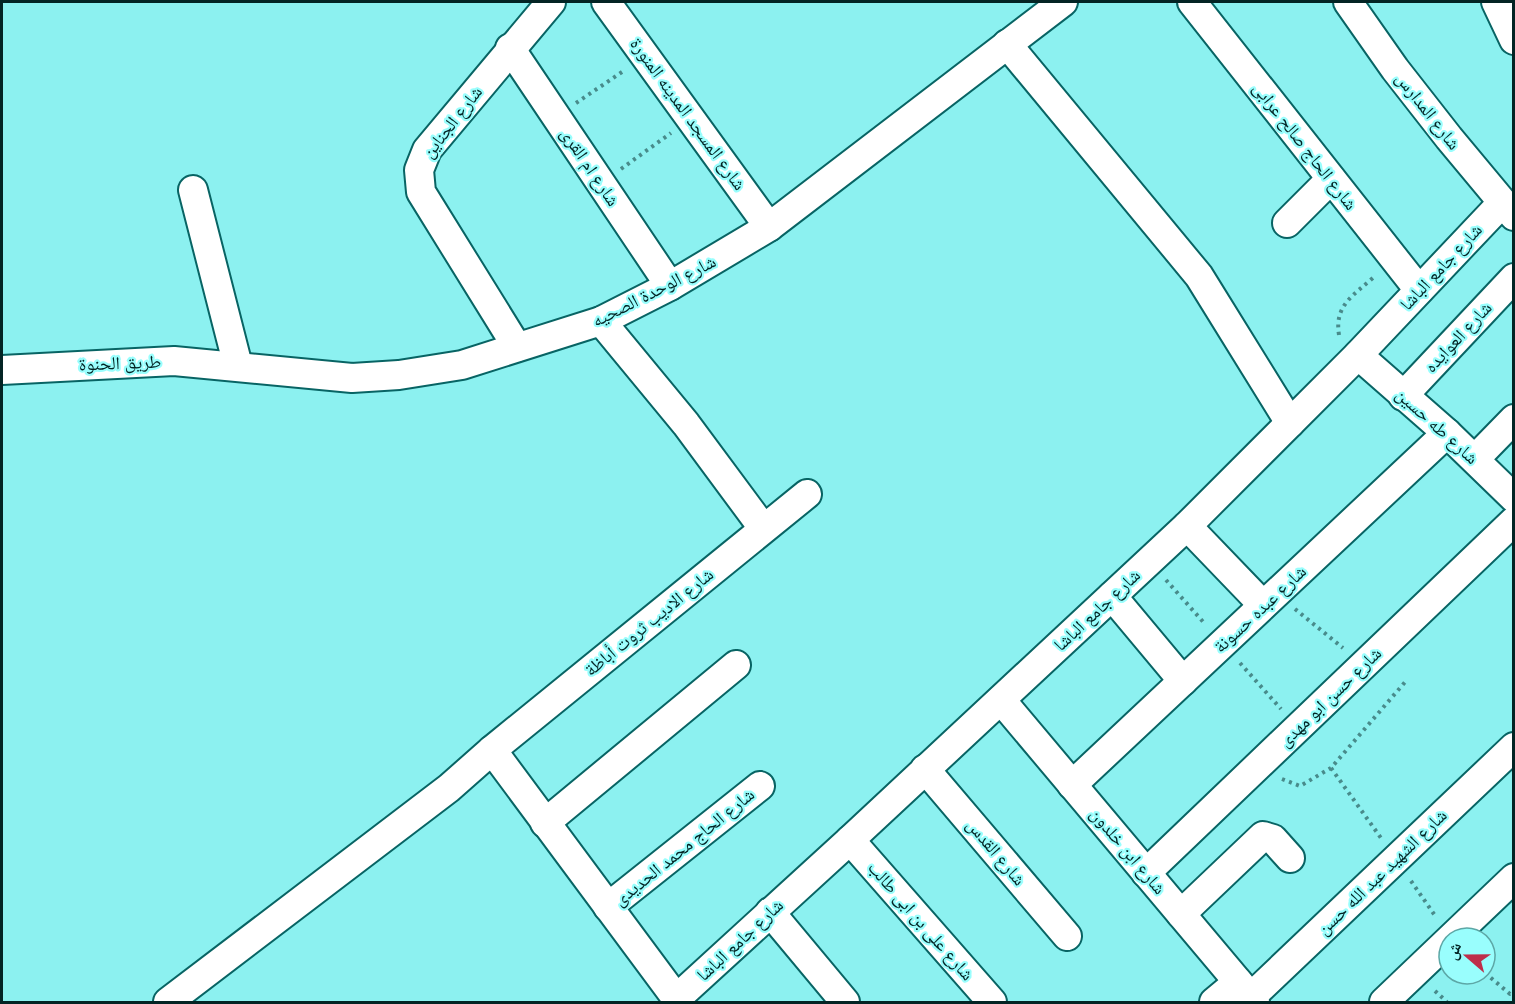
<svg xmlns="http://www.w3.org/2000/svg" width="1515" height="1004" viewBox="0 0 1515 1004" font-family="'Space Grotesk','Noto Naskh Arabic',sans-serif">
<style>
.lines{fill:none;stroke-linecap:round;stroke-linejoin:round}
.minor-casing{stroke:#086464;stroke-width:32}
.path{stroke:#488b8b;stroke-width:4;stroke-dasharray:3 4.5;stroke-linecap:butt}
.minor{stroke:#fff;stroke-width:28}
.labels{text-anchor:middle;stroke-width:4.5;stroke-linejoin:round;paint-order:stroke}
.street-label{font-size:18px;fill:#032424;stroke:#99fefd}
</style>
<rect width="100%" height="100%" fill="#8cf1f0"/>
<g class="lines">
<g class="minor-casing">
<g id="minor">
<path d="M606,2L769,227"/>
<path d="M1192,2L1419,290"/>
<path d="M1348,2L1395,69L1449,138L1514,216"/>
<path d="M1496,2L1514,40"/>
<path d="M1007,44L1199,276L1290,423"/>
<path d="M510,48L670,286"/>
<path d="M193,190L238,366"/>
<path d="M1287,223L1331,179"/>
<path d="M601,321L686,424L763,528"/>
<path d="M517,347L421,192L419,170L427,150L551,2"/>
<path d="M1358,355L1447,433L1514,498"/>
<path d="M2,370L174,361L352,378L399,375L462,365L601,321L670,286L769,227L1063,2"/>
<path d="M1403,396L1514,278"/>
<path d="M1475,459L1514,419"/>
<path d="M1187,526L1263,605"/>
<path d="M1112,596L1183,681"/>
<path d="M1001,700L1255,1002"/>
<path d="M492,750L679,1002"/>
<path d="M925,769L1067,936"/>
<path d="M1072,785L1447,433"/>
<path d="M545,823L736,665"/>
<path d="M850,840L992,1002"/>
<path d="M1146,873L1514,521"/>
<path d="M608,907L760,786"/>
<path d="M770,912L845,1002"/>
<path d="M1181,914L1263,836L1273,839L1290,858"/>
<path d="M1251,997L1514,747"/>
<path d="M676,999L850,840L1187,526L1358,355L1502,203"/>
<path d="M168,1002L449,788L492,750L807,494"/>
<path d="M1214,1002L1238,982"/>
<path d="M1384,1002L1514,878"/>
</g>
</g>
<g class="path">
<path d="M576,103L625,70"/>
<path d="M621,169L671,133"/>
<path d="M1339,335C1334,305 1354,295 1374,277"/>
<path d="M1166,580L1205,624"/>
<path d="M1295,609L1343,648"/>
<path d="M1240,663L1281,709"/>
<path d="M1331,768L1381,838"/>
<path d="M1282,779L1300,786L1331,768L1406,681"/>
<path d="M1411,881L1436,917"/>
<path d="M1485,973L1510,994L1514,993"/>
<path d="M1435,991L1447,1002"/>
</g>
<use href="#minor" class="minor"/>
</g>
<g class="labels">
<g class="street-label">
<text transform="translate(1428 111) rotate(52)" y="6">شارع المدارس</text>
<text transform="translate(688 114) rotate(54)" y="6">شارع المسجد المدينه المنورة</text>
<text transform="translate(452 122) rotate(-52)" y="6">شارع الجناين</text>
<text transform="translate(1305 146) rotate(52)" y="6">شارع الحاج صالح عرابى</text>
<text transform="translate(590 167) rotate(56)" y="6">شارع ام القرى</text>
<text transform="translate(1441 267) rotate(-47)" y="6">شارع جامع الباشا</text>
<text transform="translate(654 291) rotate(-27)" y="6">شارع الوحدة الصحيه</text>
<text transform="translate(1458 337) rotate(-47)" y="6">شارع العوايده</text>
<text transform="translate(120 363) rotate(-2)" y="6">طريق الحنوة</text>
<text transform="translate(1437 426) rotate(42)" y="6">شارع طه حسين</text>
<text transform="translate(1260 609) rotate(-43)" y="6">شارع عبده حسونة</text>
<text transform="translate(1097 610) rotate(-43)" y="6">شارع جامع الباشا</text>
<text transform="translate(649 622) rotate(-39)" y="6">شارع الاديب ثروت أباظة</text>
<text transform="translate(1330 697) rotate(-44)" y="6">شارع حسن ابو مهدى</text>
<text transform="translate(684 847) rotate(-39)" y="6">شارع الحاج محمد الحديدى</text>
<text transform="translate(1128 851) rotate(50)" y="6">شارع ابن خلدون</text>
<text transform="translate(996 852) rotate(50)" y="6">شارع القدس</text>
<text transform="translate(1382 872) rotate(-44)" y="6">شارع الشهيد عبد الله حسن</text>
<text transform="translate(921 921) rotate(49)" y="6">شارع على بن ابى طالب</text>
<text transform="translate(740 940) rotate(-43)" y="6">شارع جامع الباشا</text>
</g>
</g>
<rect width="1515" height="1004" fill="none" stroke="#032424" stroke-width="6"/>
<g transform="translate(1467 956) rotate(290)"><circle r="28" fill="#99fefd" stroke="#5da7a6" stroke-width="1.5"/>
<path d="M0-4.5L10 22L0 15L-10 22Z" fill="#be2e4a"/>
<text y="-9" font-size="16" font-weight="bold" text-anchor="middle" fill="#032424">ش</text>
</g>
</svg>
